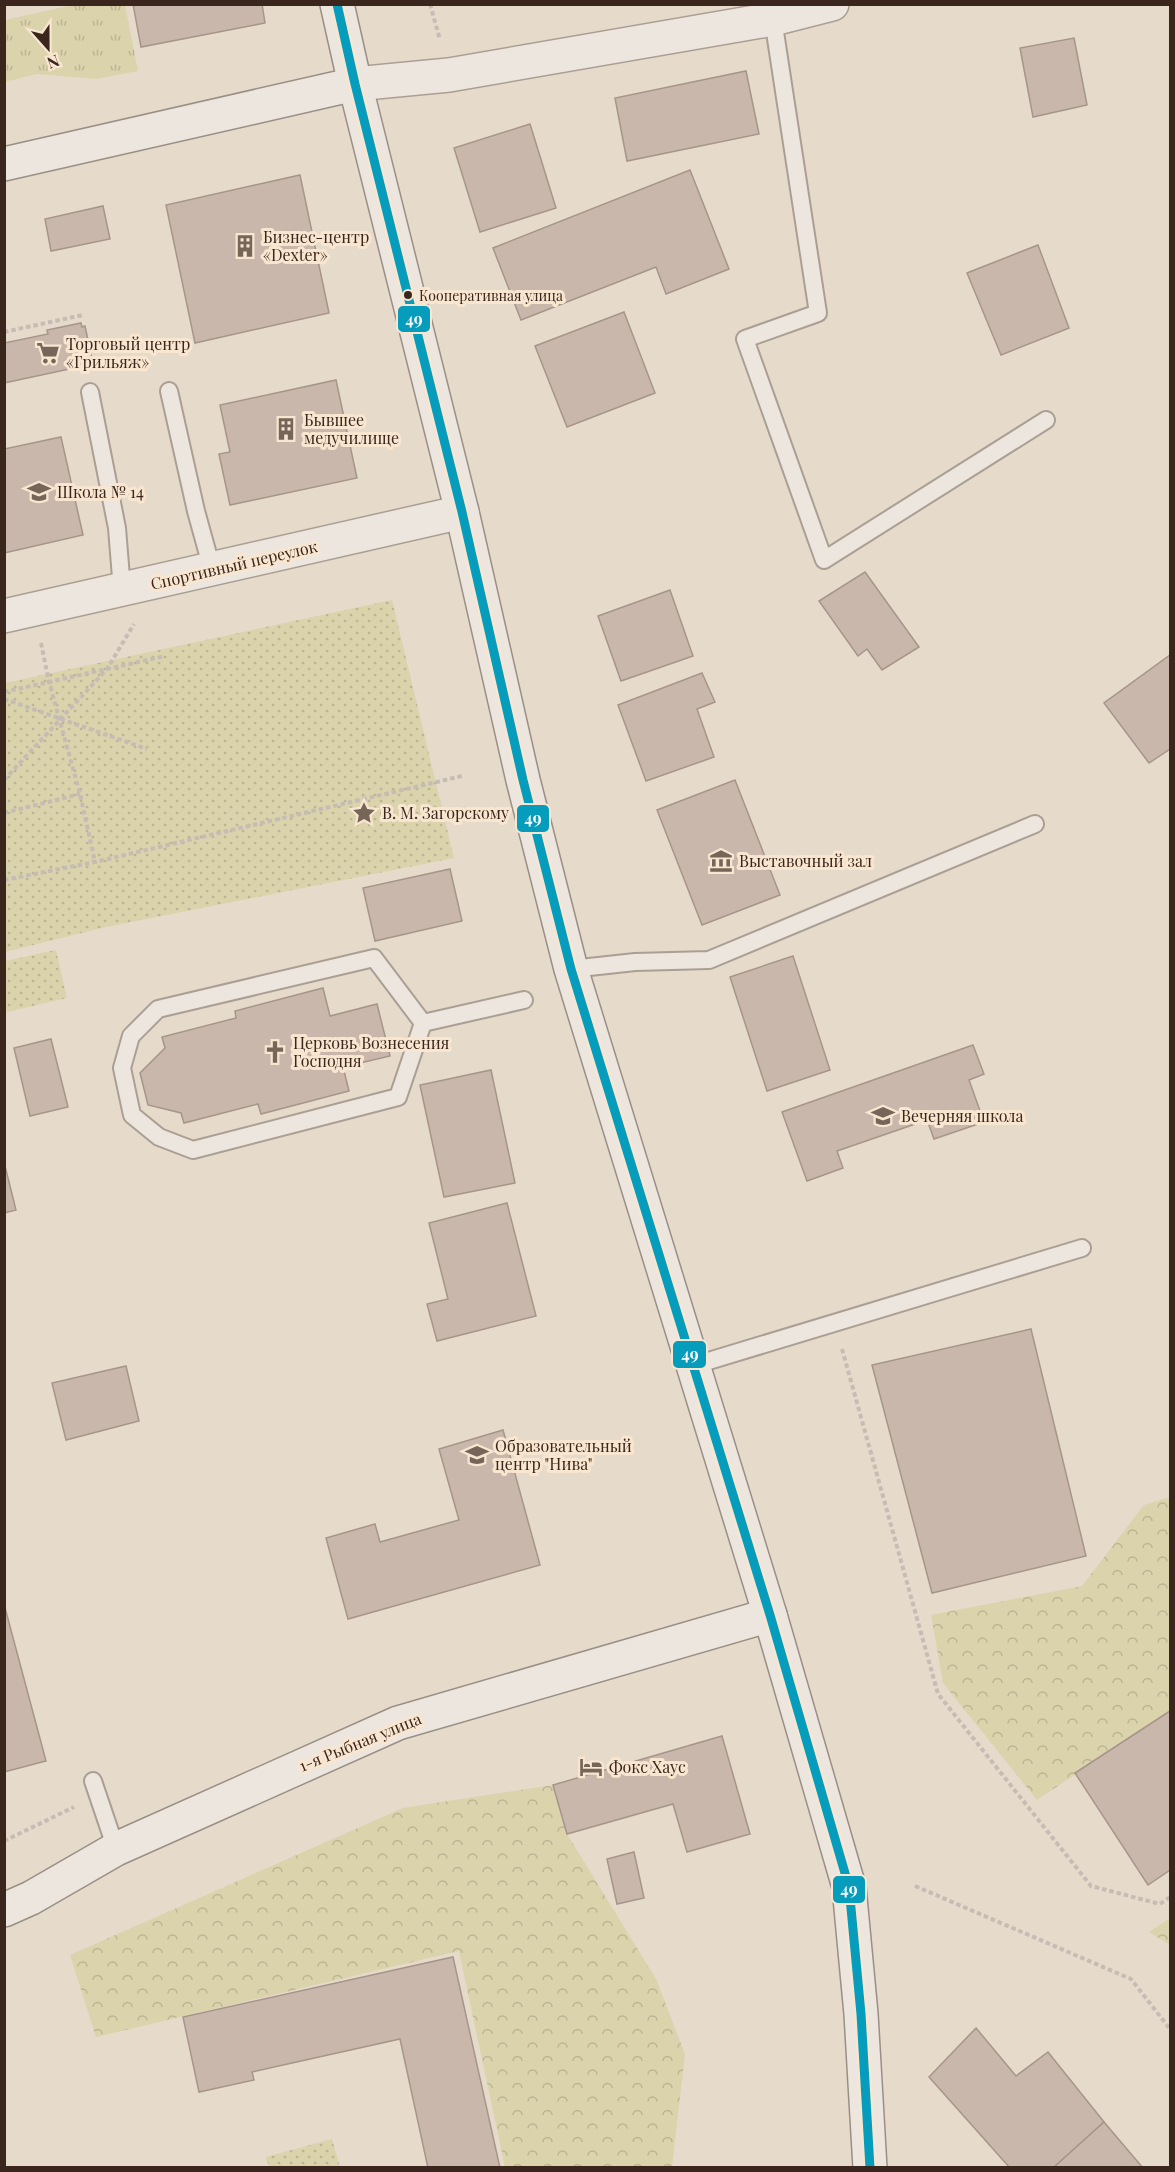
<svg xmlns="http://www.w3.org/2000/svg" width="1175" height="2172" viewBox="0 0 1175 2172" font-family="'Playfair Display',serif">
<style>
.grass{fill:url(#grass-tufts)}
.forest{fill:url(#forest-crowns)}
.park{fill:url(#park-dots)}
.building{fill:#cab7ac;stroke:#a6958a;stroke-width:1.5}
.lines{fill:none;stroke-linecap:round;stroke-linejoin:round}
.lane-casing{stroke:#ab9f94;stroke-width:20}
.street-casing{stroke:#ab9f94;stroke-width:36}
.secondary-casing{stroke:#9a8f85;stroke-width:36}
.path{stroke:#c6bcb4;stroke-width:4;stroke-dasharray:4.5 3;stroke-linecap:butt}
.lane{stroke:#ede6de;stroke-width:16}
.street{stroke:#ede6de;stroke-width:33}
.secondary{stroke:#ede6de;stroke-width:33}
.bus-1-casing{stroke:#f8e6d0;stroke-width:14}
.bus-1{stroke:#069cbc;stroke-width:9}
.bus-dot{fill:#3a261c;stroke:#f8e6d0;stroke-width:2}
.labels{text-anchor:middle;stroke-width:6;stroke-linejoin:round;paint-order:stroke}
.bus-label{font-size:14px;fill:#3a261c;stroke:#f8e6d0;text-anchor:start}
.poi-label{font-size:16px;fill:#3a261c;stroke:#f8e6d0;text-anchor:start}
.street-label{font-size:16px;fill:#3a261c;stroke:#f8e6d0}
.line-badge{stroke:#f8e6d0;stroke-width:2}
.badge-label{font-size:16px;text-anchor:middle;font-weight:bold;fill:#fff}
</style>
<defs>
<pattern id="grass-tufts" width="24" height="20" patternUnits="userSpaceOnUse" patternTransform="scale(1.5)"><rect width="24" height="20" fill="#dad3ac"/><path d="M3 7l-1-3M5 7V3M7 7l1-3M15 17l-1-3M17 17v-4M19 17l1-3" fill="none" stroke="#bcb593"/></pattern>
<pattern id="forest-crowns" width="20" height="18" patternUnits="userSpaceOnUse" patternTransform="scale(1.5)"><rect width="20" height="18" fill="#dad3ac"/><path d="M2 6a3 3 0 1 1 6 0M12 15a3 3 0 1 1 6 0" fill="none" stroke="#bcb593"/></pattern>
<pattern id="park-dots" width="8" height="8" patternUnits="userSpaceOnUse" patternTransform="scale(1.5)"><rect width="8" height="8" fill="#dad3ac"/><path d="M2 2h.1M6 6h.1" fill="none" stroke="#bcb593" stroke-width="1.8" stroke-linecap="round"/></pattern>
</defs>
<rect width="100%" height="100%" fill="#e6dacb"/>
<path class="grass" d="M73,5H125L138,71L96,79L37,74L5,82V20Z"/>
<g class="forest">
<path d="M1170,1497V1711L1037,1800L943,1683L931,1615L1082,1586L1144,1505Z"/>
<path d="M553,1785L567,1834L656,1979L685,2054L672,2167H505L459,1951L96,2037L70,1955L403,1808Z"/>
<path d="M1170,1918V1945L1149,1932Z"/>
</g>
<g class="park">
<path d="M392,600L454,858L106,927L5,952V683Z"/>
<path d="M56,950L67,998L7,1012L4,1002L5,961Z"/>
<path d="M332,2139L340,2167H269L266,2157Z"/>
</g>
<g class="building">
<path d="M133,4H262L265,23L141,47Z"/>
<path d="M1074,38L1087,105L1033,117L1020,48Z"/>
<path d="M746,71L759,134L627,161L615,98Z"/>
<path d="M530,124L556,208L480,232L454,148Z"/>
<path d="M690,170L729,269L666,294L656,267L521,320L493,248Z"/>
<path d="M300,175L329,313L195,343L166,205Z"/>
<path d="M103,206L110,239L51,251L45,219Z"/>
<path d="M1038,245L1069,328L1001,355L967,273Z"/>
<path d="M624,312L655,393L567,427L535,346Z"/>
<path d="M81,323L82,327L85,326L93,364L4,383V343L48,334L47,330Z"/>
<path d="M336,380L357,478L230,505L219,454L230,452L220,405Z"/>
<path d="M61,437L83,535L4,553V449Z"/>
<path d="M865,572L919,647L882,670L867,649L858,656L819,601Z"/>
<path d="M670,590L693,656L621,681L598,616Z"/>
<path d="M1170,655V749L1149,763L1104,703Z"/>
<path d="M702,673L715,702L697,709L714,757L646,781L618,705Z"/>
<path d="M735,780L780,895L702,925L657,810Z"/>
<path d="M450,869L462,921L375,941L363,888Z"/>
<path d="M793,956L830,1070L767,1091L730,977Z"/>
<path d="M323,988L330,1016L377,1004L390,1056L343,1067L349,1091L261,1114L258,1104L184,1123L181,1113L148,1105L140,1073L165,1048L162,1037L236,1018L235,1011Z"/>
<path d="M51,1039L68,1107L30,1116L14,1048Z"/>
<path d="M973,1045L984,1074L969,1080L984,1122L934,1139L927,1120L837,1151L843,1168L807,1181L782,1112Z"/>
<path d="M491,1070L515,1183L444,1197L420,1085Z"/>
<path d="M4,1162L16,1210L4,1213Z"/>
<path d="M507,1203L536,1316L437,1341L427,1304L448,1299L429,1223Z"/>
<path d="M1031,1329L1086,1556L932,1593L872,1365Z"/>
<path d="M126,1366L139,1421L66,1440L52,1383Z"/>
<path d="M503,1430L540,1565L348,1619L326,1538L375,1524L380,1542L459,1520L439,1449Z"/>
<path d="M4,1604L46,1761L4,1772Z"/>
<path d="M1170,1711V1870L1148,1885L1075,1773Z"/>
<path d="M722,1736L750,1834L687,1852L673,1804L567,1834L553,1785Z"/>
<path d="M634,1852L644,1898L617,1904L607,1859Z"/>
<path d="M453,1957L500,2168H428L400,2039L252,2072L254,2080L199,2092L183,2017Z"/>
<path d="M976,2028L1016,2076L1048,2052L1104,2122L1053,2168H1010L929,2077Z"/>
<path d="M1104,2122L1143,2168H1053Z"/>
</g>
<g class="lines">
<g class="lane-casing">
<g id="lane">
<path d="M773,19L818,313L745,339L824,560L1046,420"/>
<path d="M169,391L196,511L212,569"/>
<path d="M90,392L117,528L122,590"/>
<path d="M571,969L635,962L709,960L1035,824"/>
<path d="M423,1023L398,1097L193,1150L159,1137L132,1115L122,1068L131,1036L158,1009L374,958L423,1023L524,1000"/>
<path d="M692,1366L1082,1248"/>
<path d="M93,1781L116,1849"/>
</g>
</g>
<g class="street-casing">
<g id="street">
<path d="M355,84L449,75L773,19L832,4"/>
<path d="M4,616L462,512"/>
</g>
</g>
<g class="secondary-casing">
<g id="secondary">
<path d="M337,4L355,84L462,512L523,780L571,969L770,1615L849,1887L861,2014L870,2168"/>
<path d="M4,164L355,84"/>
<path d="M4,1910L31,1898L116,1849L398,1723L770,1615"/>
</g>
</g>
<g class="path">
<path d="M430,4L440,40"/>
<path d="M4,332L83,315"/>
<path d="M41,643L49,682L80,794L95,862"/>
<path d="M4,692L165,656"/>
<path d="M4,699L147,749"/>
<path d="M4,780L107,669L134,624"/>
<path d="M4,813L80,794"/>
<path d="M4,880L95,862L462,776"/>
<path d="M842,1349L938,1694L1091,1886L1160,1904L1170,1897"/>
<path d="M4,1841L74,1807"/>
<path d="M915,1886L1131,1979L1170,2029"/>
</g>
<use href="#lane" class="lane"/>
<use href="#street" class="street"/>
<use href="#secondary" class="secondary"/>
<g class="bus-1-casing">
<path id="bus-1" d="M337,4L355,84L462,512L523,780L571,969L770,1615L849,1887L861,2014L870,2168"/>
</g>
<use href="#bus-1" class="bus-1"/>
</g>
<defs>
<g id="building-bare" transform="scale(1.8)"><path d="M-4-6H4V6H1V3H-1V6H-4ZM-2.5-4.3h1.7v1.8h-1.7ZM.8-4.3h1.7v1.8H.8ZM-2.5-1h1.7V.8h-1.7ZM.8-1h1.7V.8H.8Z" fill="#766559" stroke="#f8e6d0" stroke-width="2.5" paint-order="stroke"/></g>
<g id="supermarket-bare" transform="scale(1.8)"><path d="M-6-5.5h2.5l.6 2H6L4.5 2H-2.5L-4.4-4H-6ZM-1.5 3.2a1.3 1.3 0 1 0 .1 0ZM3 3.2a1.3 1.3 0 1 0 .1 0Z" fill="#766559" stroke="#f8e6d0" stroke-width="2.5" paint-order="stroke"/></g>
<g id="school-bare" transform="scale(1.8)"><path d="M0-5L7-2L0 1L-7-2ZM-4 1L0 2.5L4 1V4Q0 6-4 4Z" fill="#766559" stroke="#f8e6d0" stroke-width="2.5" paint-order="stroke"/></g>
<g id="sight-bare" transform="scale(1.8)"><path d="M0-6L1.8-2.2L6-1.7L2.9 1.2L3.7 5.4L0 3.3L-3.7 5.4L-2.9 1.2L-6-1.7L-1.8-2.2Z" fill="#766559" stroke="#f8e6d0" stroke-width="2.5" paint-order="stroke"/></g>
<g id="museum-bare" transform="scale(1.8)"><path d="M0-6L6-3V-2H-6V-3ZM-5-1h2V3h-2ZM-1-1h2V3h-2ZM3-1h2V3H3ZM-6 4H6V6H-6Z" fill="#766559" stroke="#f8e6d0" stroke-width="2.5" paint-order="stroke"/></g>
<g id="church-bare" transform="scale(1.8)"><path d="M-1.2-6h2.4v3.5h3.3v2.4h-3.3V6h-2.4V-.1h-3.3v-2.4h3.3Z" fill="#766559" stroke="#f8e6d0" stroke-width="2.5" paint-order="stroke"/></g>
<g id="hotel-bare" transform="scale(1.8)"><path d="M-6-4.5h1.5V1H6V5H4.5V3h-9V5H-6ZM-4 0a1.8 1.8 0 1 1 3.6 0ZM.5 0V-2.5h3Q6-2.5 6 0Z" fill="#766559" stroke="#f8e6d0" stroke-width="2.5" paint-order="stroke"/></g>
</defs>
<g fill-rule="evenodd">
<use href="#building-bare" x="245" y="246"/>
<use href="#supermarket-bare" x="48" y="353"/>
<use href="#building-bare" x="286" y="429"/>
<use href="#school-bare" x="39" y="492"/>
<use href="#sight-bare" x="364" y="813"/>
<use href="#museum-bare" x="721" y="861"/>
<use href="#church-bare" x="275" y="1052"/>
<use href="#school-bare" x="883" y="1116"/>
<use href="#school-bare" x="477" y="1455"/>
<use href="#hotel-bare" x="591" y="1767"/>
</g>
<circle class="bus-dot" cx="408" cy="295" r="5"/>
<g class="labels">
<g class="bus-label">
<text x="419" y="301">Кооперативная улица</text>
</g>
<g class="poi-label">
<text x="263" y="243">Бизнес-центр<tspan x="263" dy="18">«Dexter»</tspan></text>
<text x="66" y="350">Торговый центр<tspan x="66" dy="18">«Грильяж»</tspan></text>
<text x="304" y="426">Бывшее<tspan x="304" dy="18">медучилище</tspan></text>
<text x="57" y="498">Школа № 14</text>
<text x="382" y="819">В. М. Загорскому</text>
<text x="739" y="867">Выставочный зал</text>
<text x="293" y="1049">Церковь Вознесения<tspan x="293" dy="18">Господня</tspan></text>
<text x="901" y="1122">Вечерняя школа</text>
<text x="495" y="1452">Образовательный<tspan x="495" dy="18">центр "Нива"</tspan></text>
<text x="609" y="1773">Фокс Хаус</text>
</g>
<g class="street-label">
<text transform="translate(234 565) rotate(-13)" y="6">Спортивный переулок</text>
<text transform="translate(360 1742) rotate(-22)" y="6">1-я Рыбная улица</text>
</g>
</g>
<g class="line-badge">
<rect x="397" y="305" width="34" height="28" rx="6" fill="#069cbc"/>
<rect x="516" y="804" width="34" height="29" rx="6" fill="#069cbc"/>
<rect x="672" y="1340" width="35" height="29" rx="6" fill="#069cbc"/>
<rect x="832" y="1875" width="34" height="29" rx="6" fill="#069cbc"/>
</g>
<g class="badge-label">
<text x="414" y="325">49</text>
<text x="533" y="824">49</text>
<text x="690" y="1360">49</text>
<text x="849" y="1895">49</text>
</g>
<rect width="1175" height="2172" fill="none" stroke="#3a261c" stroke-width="12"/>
<g transform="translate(48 48) rotate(159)" stroke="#f8e6d0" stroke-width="4.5" paint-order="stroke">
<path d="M0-4.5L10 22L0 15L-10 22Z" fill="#3a261c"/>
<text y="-9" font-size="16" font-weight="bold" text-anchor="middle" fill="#3a261c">N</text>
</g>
</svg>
